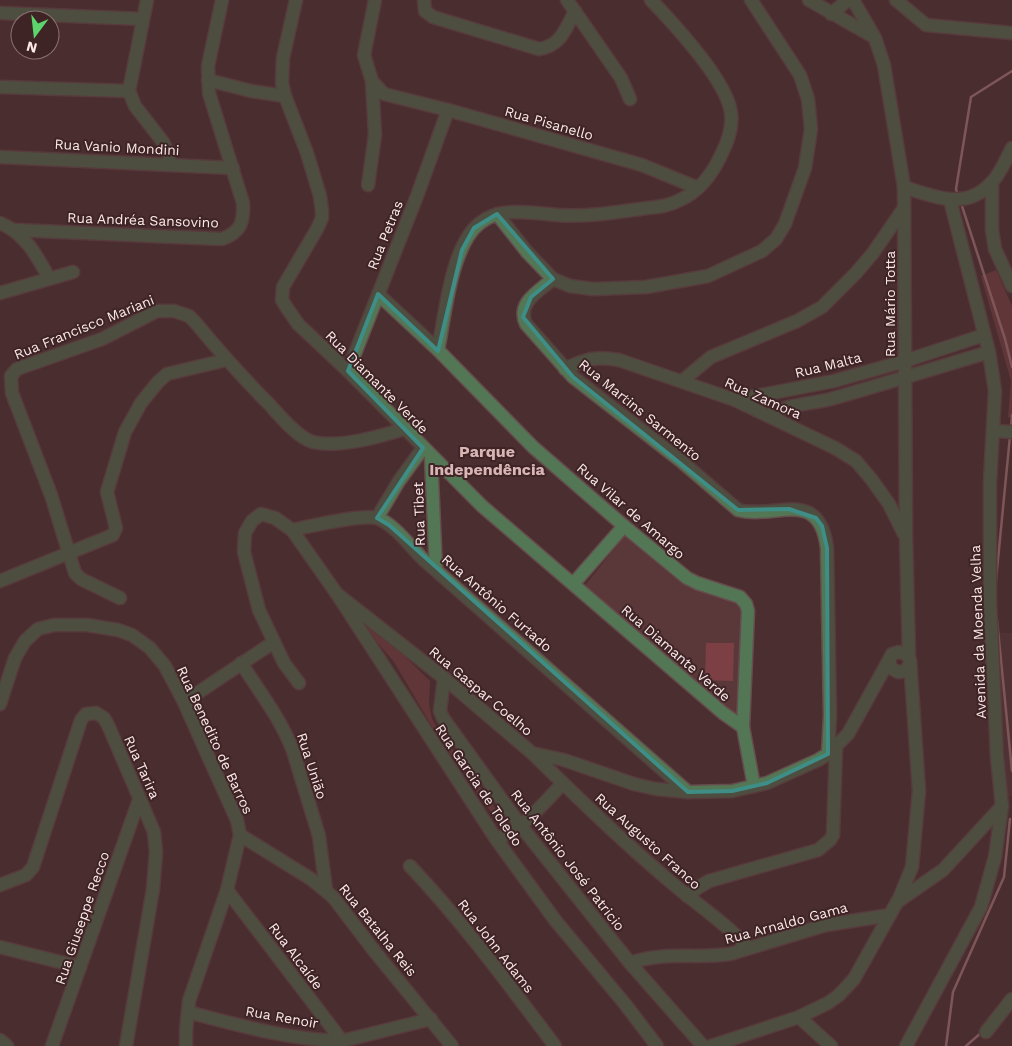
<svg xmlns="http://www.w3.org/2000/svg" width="1012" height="1046" viewBox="0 0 1012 1046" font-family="'Work Sans',sans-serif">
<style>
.built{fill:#5a383a}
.green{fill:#7c4044}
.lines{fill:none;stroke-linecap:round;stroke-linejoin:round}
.stream{stroke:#bc8689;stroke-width:2.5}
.minor-casing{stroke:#664c4d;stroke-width:15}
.minor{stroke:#537755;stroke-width:12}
.marked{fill:none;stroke:#3e8d86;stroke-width:4;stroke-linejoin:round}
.labels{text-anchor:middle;stroke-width:4;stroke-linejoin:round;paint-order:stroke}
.street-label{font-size:14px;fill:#fbe8e8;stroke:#3f2426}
.quarter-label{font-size:16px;font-weight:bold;fill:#d9b5b6;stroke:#3f2426}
</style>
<rect width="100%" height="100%" fill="#4a2e30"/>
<g class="built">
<path d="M625,535L679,576L688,586L701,592L733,598L742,605L745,614L738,715L725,709L583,588Z"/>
<path d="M996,633H1012V796H1006L1005,755Z"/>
</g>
<g class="green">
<path d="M996,270L1012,306V418L1008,417L1011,381L981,276Z"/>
<path d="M354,615L390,642L430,681L429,704L432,719L437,728L508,825L502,828L433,728L394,662Z"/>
<path d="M706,643H734L733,681L705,680Z"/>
</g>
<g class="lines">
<g class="stream">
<path d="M958,196L956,189L971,97L1012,71"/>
<path d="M961,203L1005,339L1012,367"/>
<path d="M1011,428L1012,415"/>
<path d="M996,580L1010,436"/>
<path d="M997,620L1012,771"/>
<path d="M946,1046L953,992L1004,877L1010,819"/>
<path d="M966,1046L982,1032"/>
</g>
<g class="minor-casing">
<g id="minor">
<path d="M147,0L129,91L135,106L163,142L167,150L171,165"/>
<path d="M296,0L283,58L282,83L285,96L307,153L320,196L322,211V218L317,229L283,287L282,300L287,308L298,324L348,371L482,506L723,713L743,727"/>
<path d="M375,0L364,55L372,81L384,94L448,110L642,165L698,188"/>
<path d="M424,0L425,11L433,17L539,49C561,46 566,28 575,11"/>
<path d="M567,0L621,78L630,99"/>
<path d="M809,0L874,37"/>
<path d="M853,0L875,38L884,65L904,187L906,537L909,657"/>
<path d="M896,0L926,25L1012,33"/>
<path d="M0,13L143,19"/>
<path d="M831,14L848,0"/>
<path d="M208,80L251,91L285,96"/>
<path d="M0,87L129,91"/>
<path d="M0,157L233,168"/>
<path d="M992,183V230L995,249L1012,286"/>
<path d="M368,185L375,135L372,81"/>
<path d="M904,187C935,197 967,211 992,182C1001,173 1006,159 1012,148"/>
<path d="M497,214L527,252L553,279L570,286L593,289L646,287L708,276L762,251L776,239L785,224L805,168L811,129L808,99L800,75L751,0"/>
<path d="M0,223C25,233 37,256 49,278"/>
<path d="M15,230L222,239C241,232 244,222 243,203L209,93L208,66L222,0"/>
<path d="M553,279C539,291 516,303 526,324L573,377L681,461L738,510C775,520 819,486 827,548L830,716L828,754"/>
<path d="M0,293L73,272"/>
<path d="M378,294L438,350L533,447L624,526L687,578L697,583L740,597L746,604L748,611L743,727L754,786"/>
<path d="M438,350C445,316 451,245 480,223C500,206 532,213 557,215C584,217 612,213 640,209C654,207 667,207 680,200C700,191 713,173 722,153C728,141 733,127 731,113C727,81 674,24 651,0"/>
<path d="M565,369C585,359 596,356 619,360L735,400L835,448L856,461L872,480L889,504L904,534"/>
<path d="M348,371L417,196L448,110"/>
<path d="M682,381L711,357L797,321L822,307L856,273L873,253L904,208"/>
<path d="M735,400L834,381L905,361L984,335"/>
<path d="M768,416C786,404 810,404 831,399C884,384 936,368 989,352"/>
<path d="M994,431L1012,432"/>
<path d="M431,457L436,570"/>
<path d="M377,518L399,481L423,448"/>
<path d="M292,530L337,594L496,839L555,920L625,1004L657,1046"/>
<path d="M0,581L113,535L116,528L107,492L125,432L141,403L158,382L167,374L226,360"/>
<path d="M573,584L624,526"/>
<path d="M337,594L444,678L532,753L564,760L634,784L656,789L688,792L732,791L767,783L818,760L828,754L848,734L889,660"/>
<path d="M120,598L81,579L75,573L51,495L12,393L11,376L17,369L102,339L157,311H174L189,316L195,322C219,351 243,378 270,405C280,416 298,438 313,442C340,448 378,437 404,429"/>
<path d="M241,663C259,691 281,719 293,751L319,836L326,890"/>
<path d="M444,678L440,711L443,718L520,825L630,963L703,1046"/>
<path d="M299,683L284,663L259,610L244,552L245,533L252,521L261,514L275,518L292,530C311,526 360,514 377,518C393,523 411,547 423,559L688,792"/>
<path d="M184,702L274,642"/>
<path d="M0,704L15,658L25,641L38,629L54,625H87L118,630L132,635L150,648L165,666L184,702L208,756L237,820L240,835L227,890L189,1001L186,1031V1046"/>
<path d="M532,753C576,796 620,839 666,878C693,902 724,921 748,948"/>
<path d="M240,835L311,879L333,897L375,952L452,1046"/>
<path d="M496,839C521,831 545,802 563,783"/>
<path d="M410,866C463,922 509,985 555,1046"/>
<path d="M0,885L26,875L33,867L81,720L86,714L96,713L104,718L108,725L154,832L156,852L153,889L126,1046"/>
<path d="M227,890L342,1041"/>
<path d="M687,896L699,887L709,881L818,850L830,840L833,835L836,748"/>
<path d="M898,901L912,867L919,791L910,660L906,654L899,652L892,654L889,660L891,668L898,672L905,671L910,664"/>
<path d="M0,947L80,967"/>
<path d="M630,963C662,951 697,959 730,954L826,925L890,915"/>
<path d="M188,1012C238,1025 289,1040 342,1041L431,1019"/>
<path d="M799,1017L831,1046"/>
<path d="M986,1032L1012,999"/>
<path d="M0,1040L7,1046"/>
<path d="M52,1046L139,800"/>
<path d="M711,1046L799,1017L828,1003L839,995L854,979L897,902L943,870L1002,806"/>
<path d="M906,1046L981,907L995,857L1002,806L997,757L990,603V482L995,391L989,352L950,200"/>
</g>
</g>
<use href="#minor" class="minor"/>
</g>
<path d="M0 0H1012V1046H0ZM497,214L553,279L531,297L523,317L573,377L738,510L789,509L816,518L822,526L827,548L828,754L767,783L732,791L688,792L389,525L377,518L423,448L348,371L378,294L438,351L462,250L474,228Z" fill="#4a2e30" fill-opacity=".55" fill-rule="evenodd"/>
<path class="marked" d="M497,214L553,279L531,297L523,317L573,377L738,510L789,509L816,518L822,526L827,548L828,754L767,783L732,791L688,792L389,525L377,518L423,448L348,371L378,294L438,351L462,250L474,228Z"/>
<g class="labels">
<g class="street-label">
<text transform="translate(549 123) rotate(16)" y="5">Rua Pisanello</text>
<text transform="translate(117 147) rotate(3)" y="5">Rua Vanio Mondini</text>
<text transform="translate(143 220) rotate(2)" y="5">Rua Andréa Sansovino</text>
<text transform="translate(385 235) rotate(-68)" y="5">Rua Petras</text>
<text transform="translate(890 304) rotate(-90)" y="5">Rua Mário Totta</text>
<text transform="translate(84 327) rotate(-22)" y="5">Rua Francisco Mariani</text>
<text transform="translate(828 365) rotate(-14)" y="5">Rua Malta</text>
<text transform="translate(377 382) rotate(45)" y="5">Rua Diamante Verde</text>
<text transform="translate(763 398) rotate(24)" y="5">Rua Zamora</text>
<text transform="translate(640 410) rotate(39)" y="5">Rua Martins Sarmento</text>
<text transform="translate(631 511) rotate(41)" y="5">Rua Vilar de Amargo</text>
<text transform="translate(419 514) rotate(-92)" y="5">Rua Tibet</text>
<text transform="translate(497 603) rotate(41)" y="5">Rua Antônio Furtado</text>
<text transform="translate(978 632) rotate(-92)" y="5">Avenida da Moenda Velha</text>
<text transform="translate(676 653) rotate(41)" y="5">Rua Diamante Verde</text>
<text transform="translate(481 691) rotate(40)" y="5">Rua Gaspar Coelho</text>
<text transform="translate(215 740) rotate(65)" y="5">Rua Benedito de Barros</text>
<text transform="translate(312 766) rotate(72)" y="5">Rua União</text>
<text transform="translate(142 767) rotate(66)" y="5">Rua Tarira</text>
<text transform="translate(479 785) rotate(56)" y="5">Rua Garcia de Toledo</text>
<text transform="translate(648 841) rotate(42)" y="5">Rua Augusto Franco</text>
<text transform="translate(568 860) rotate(52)" y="5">Rua Antônio José Patricio</text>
<text transform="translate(82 918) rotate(-71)" y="5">Rua Giuseppe Recco</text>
<text transform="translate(786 923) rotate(-15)" y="5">Rua Arnaldo Gama</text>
<text transform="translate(378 930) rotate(51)" y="5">Rua Batalha Reis</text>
<text transform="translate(496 946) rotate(52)" y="5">Rua John Adams</text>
<text transform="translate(296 956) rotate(53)" y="5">Rua Alcaíde</text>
<text transform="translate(282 1017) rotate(10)" y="5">Rua Renoir</text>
</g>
<g class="quarter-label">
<text x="487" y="457">Parque<tspan x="487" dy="18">Independência</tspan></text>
</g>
</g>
<g transform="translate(35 35) rotate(195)"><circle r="24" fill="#3f2426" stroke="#8a7274"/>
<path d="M0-4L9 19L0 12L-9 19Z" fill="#5cd56d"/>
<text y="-8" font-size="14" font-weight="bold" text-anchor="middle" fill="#fbe8e8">N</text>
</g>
</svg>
